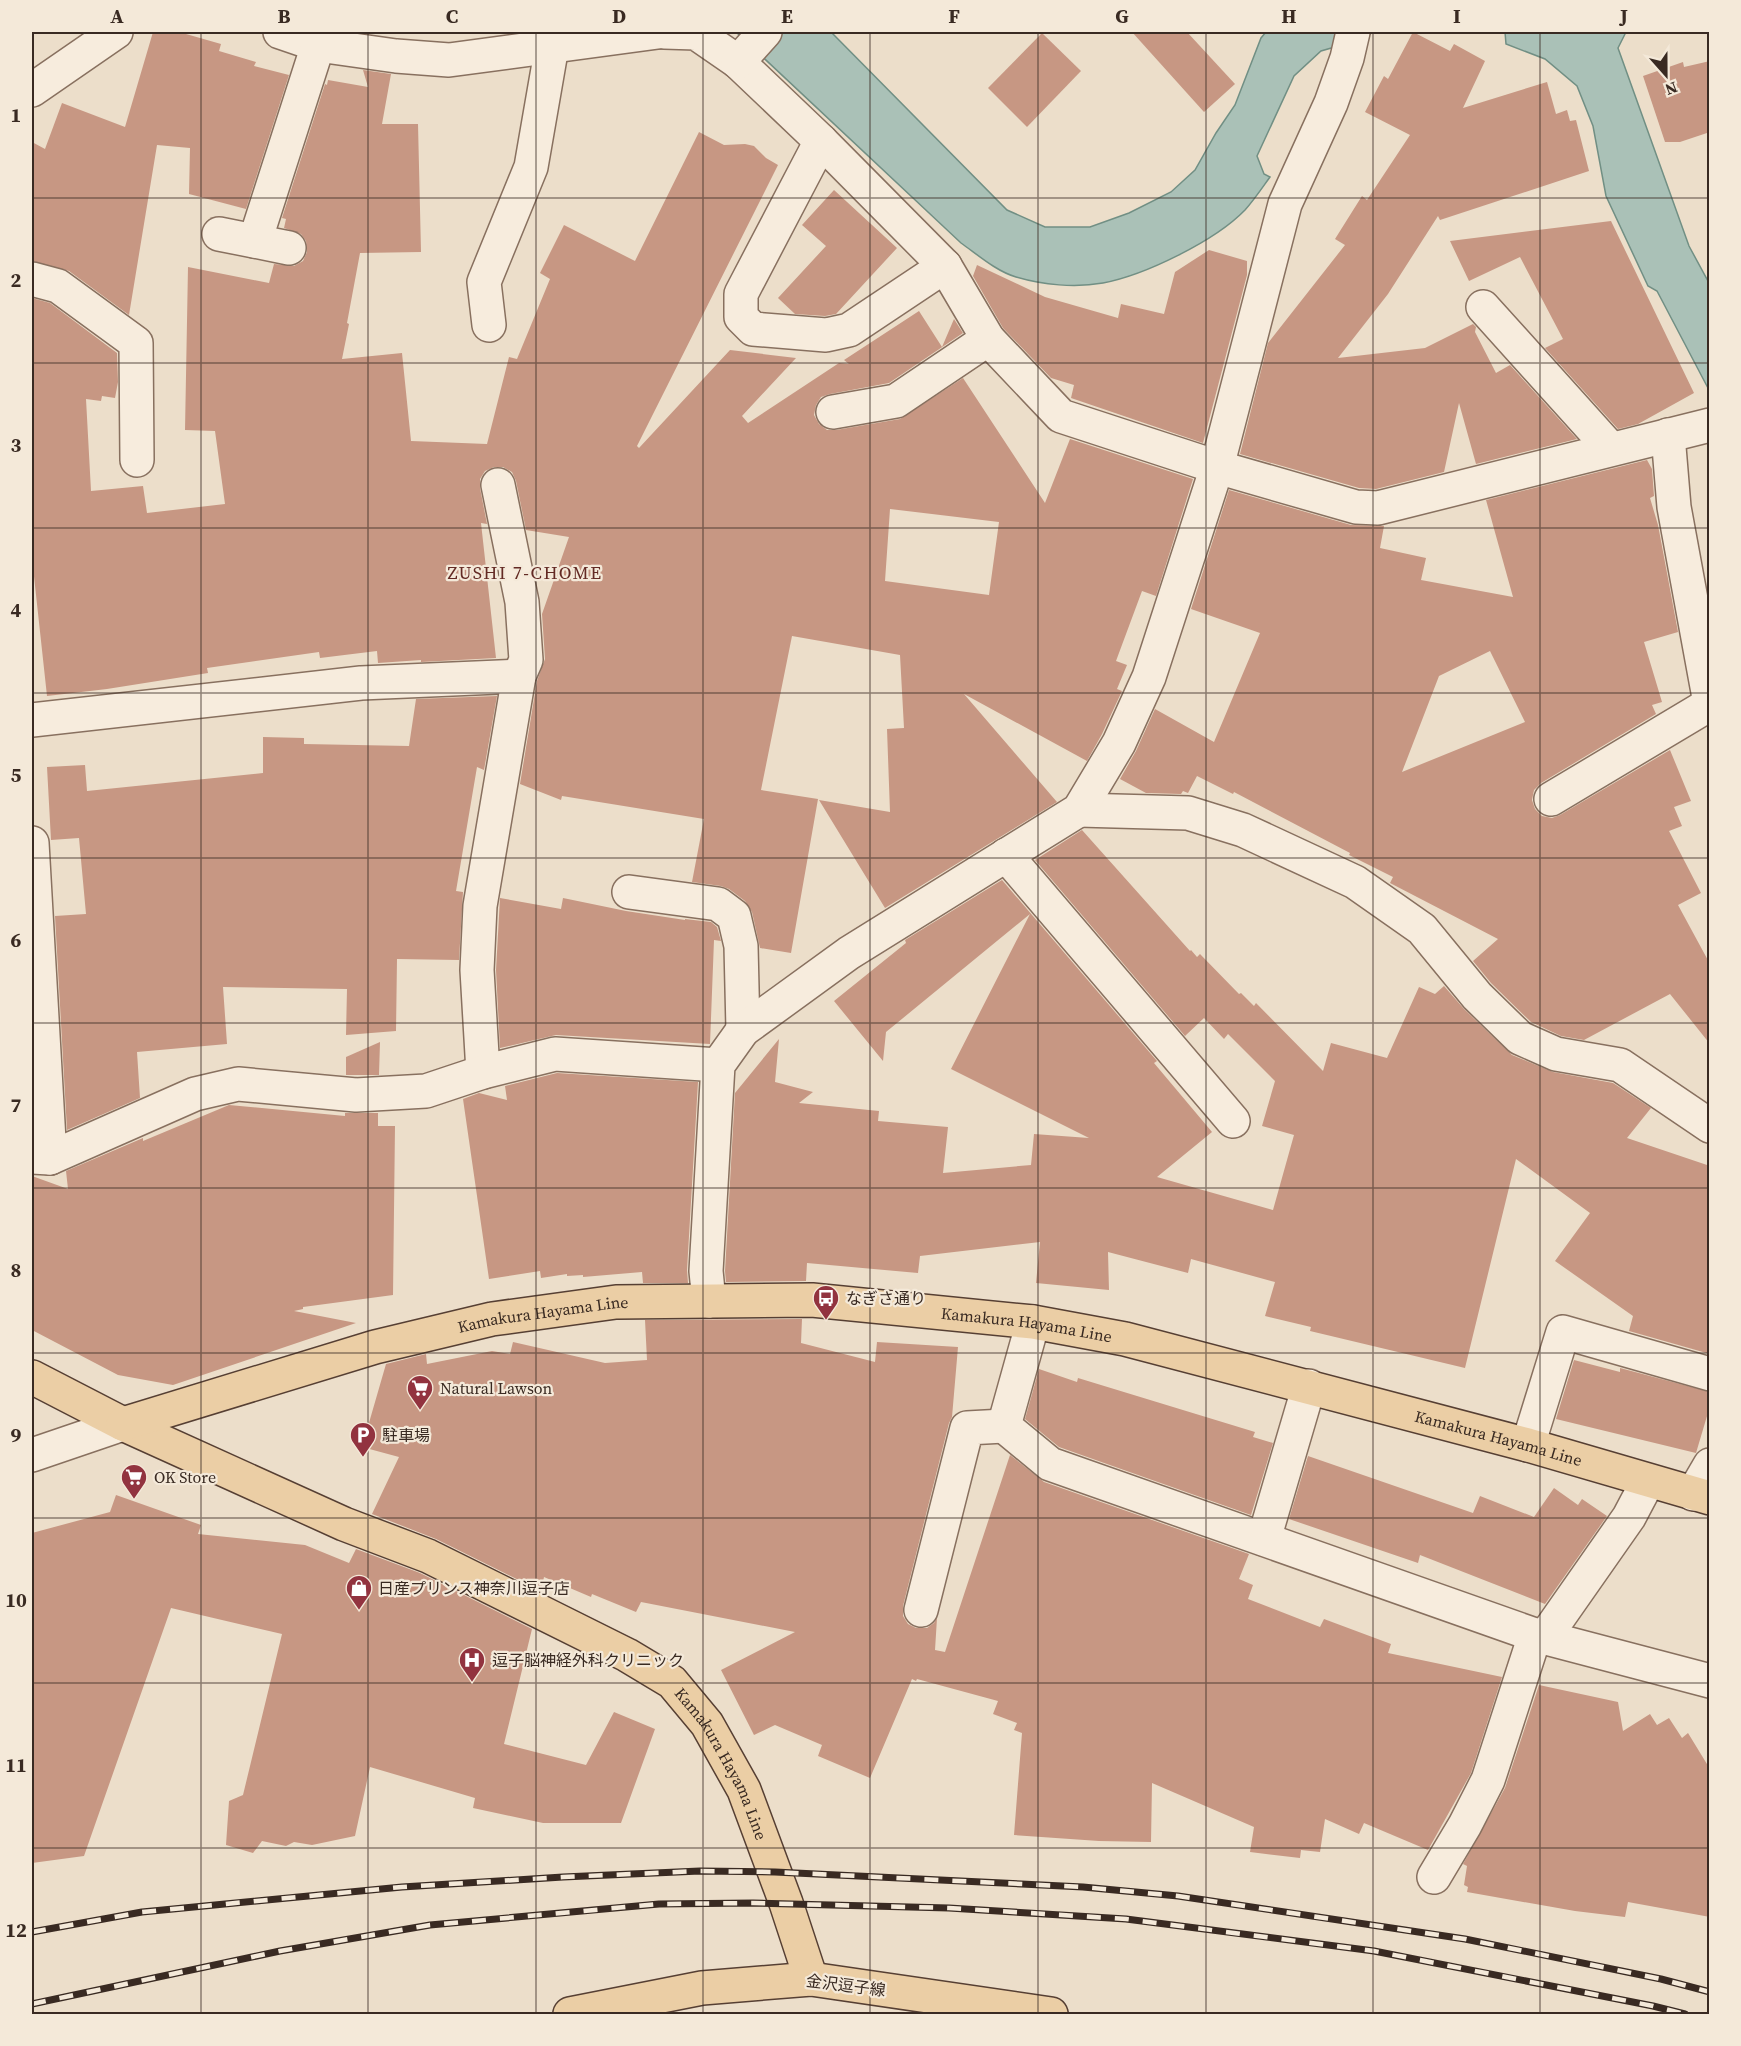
<svg xmlns="http://www.w3.org/2000/svg" width="1741" height="2046" viewBox="0 0 1741 2046" font-family="'Source Serif 4','Noto Sans JP',serif">
<style>
.water{fill:#aac1b7;stroke:#718f84;stroke-width:1.5}
.building{fill:#c79783;fill-rule:evenodd}
.lines{fill:none;stroke-linecap:round;stroke-linejoin:round}
.minor-casing{stroke:#88705f;stroke-width:36}
.major-casing{stroke:#563f33;stroke-width:36}
.minor{stroke:#f7ecdd;stroke-width:33}
.major{stroke:#ebcea5;stroke-width:33}
.rail-casing{stroke:#392a22;stroke-width:7}
.rail{stroke:#f4e9d9;stroke-width:4.5;stroke-dasharray:14;stroke-linecap:butt}
.grid{fill:none;stroke:#392a22;stroke-width:1.5;stroke-opacity:0.55}
.labels{text-anchor:middle;stroke-width:4.5;stroke-linejoin:round;paint-order:stroke}
.poi-label{font-size:16px;fill:#392a22;stroke:#f4e9d9;text-anchor:start}
.street-label{font-size:16px;fill:#392a22;stroke:#f4e9d9}
.neighbourhood-label{font-size:18px;letter-spacing:1.5px;fill:#632a24;stroke:#f4e9d9}
.neatline{fill:none;stroke:#392a22;stroke-width:2}
.grid-label{font-size:20px;text-anchor:middle;font-weight:bold;fill:#392a22}
</style>
<rect width="100%" height="100%" fill="#ecdeca"/>
<g class="water">
<path d="M736,32H831L1007,210L1045,227H1090L1129,213L1171,192L1195,170L1216,133L1235,105L1261,38L1266,32H1372L1366,38L1321,51L1294,76L1257,156L1264,174L1270,177C1262,188 1254,200 1245,210C1215,241 1145,275 1103,283C1075,288 1043,285 1016,277C996,271 978,255 961,243Z"/>
<path d="M1505,32H1626L1618,48L1689,246L1709,283V390L1657,291L1648,286L1606,196L1593,126L1577,86L1545,59L1506,44Z"/>
</g>
<g class="building">
<path d="M153,32H179L221,44L219,51L256,62L254,66L289,75L246,209L189,194L190,148L157,145L129,315L69,271L32,261V142L45,149L62,103L125,127Z"/>
<path d="M1132,32H1187L1235,84L1204,112Z"/>
<path d="M1413,32L1450,51L1454,44L1485,61L1463,108L1547,82L1556,114L1567,110L1570,121L1576,120L1589,171L1440,220L1438,216L1388,294L1338,358L1425,348L1473,324L1476,327L1475,332L1496,373L1510,365L1577,439L1476,464L1459,403L1444,472L1376,489L1359,488L1240,454L1268,343L1345,245L1335,239L1362,196L1367,200L1410,135L1365,112L1384,76L1388,79Z"/>
<path d="M1042,33L1081,71L1027,127L988,88Z"/>
<path d="M1710,61V132L1680,142H1665L1643,76L1683,62L1684,67Z"/>
<path d="M363,70L391,74L382,124H418L421,252L360,253L347,323L349,324L342,359L402,353L411,441L487,444L509,357L517,359L550,279L540,273L564,225L635,261L699,132L724,145L745,144L754,146L766,158L778,165L637,446L639,448L730,350L796,358L742,416L748,423L839,363L849,364L844,360L919,311L942,347L954,319L963,333L889,383L830,394L821,397L816,405L814,415L819,424L827,430H836L900,419L963,378L1045,503L1070,439L1193,479L1156,596L1142,591L1116,661L1127,665L1117,689L1122,691L1102,734L1087,761L964,694L1057,802L885,908L819,800L890,812L887,729L904,728L900,655L792,636L761,790L818,799L791,953L760,948L752,912L745,901L729,889L721,886L692,882L704,819L562,796L561,800L520,784L537,681L545,659L542,614L569,537L526,530L516,481L512,472L503,467H494L485,471L480,479V488L487,524L481,523L496,658L421,662V660L378,663L377,651L320,658L319,652L207,668L208,673L107,689L47,696L32,558V298L50,303L117,353L118,382L115,398L102,396L101,401L86,399L91,491L143,486L147,513L225,504L215,431L185,430L188,267L269,283L274,264L294,266L303,261L307,252L306,241L301,234L284,228L286,219L282,218L325,84L327,85L328,80L368,87ZM890,509L999,522L989,595L885,581Z"/>
<path d="M834,190L897,248L836,314L825,316L795,314L778,298L826,246L802,225Z"/>
<path d="M1611,221L1694,393L1638,424L1618,429L1545,348L1563,339L1520,257L1469,281L1450,241Z"/>
<path d="M1209,250L1247,261V275L1203,443L1071,398L1074,385L1051,378L1003,328L973,276L977,265L1045,297L1118,318L1121,304L1164,314L1175,272Z"/>
<path d="M1647,460L1652,469L1654,496L1650,498L1658,525L1678,632L1644,642L1662,702L1652,705L1656,714L1541,783L1534,790L1532,800L1535,809L1542,816L1552,818L1560,815L1670,750L1691,801L1674,807L1682,826L1669,831L1701,893L1678,905L1710,964V1044L1670,994L1584,1040L1561,1036L1531,1022L1491,983L1473,961L1498,939L1390,883L1393,877L1349,855L1350,853L1234,792L1233,794L1197,776L1188,793L1183,791L1181,794L1146,793L1120,779L1136,751L1155,709L1214,742L1260,633L1191,609L1229,490L1351,525L1384,526L1380,548L1426,558L1421,580L1513,597L1486,500ZM1490,651L1525,722L1402,772L1439,676Z"/>
<path d="M497,696L484,770L477,767L456,891L463,892L459,960L397,959L396,1031L346,1035L347,989L223,987L227,1044L137,1052L140,1098L67,1130L55,916L86,914L79,838L51,840L47,767L85,765L87,791L263,773V737L304,738V744L409,746L416,699Z"/>
<path d="M1082,830L1190,951L1191,950L1197,957L1200,954L1239,994L1241,993L1254,1006L1256,1003L1323,1071L1331,1043L1387,1058L1419,987L1435,994L1444,986L1464,1009L1512,1055L1553,1072L1613,1083L1651,1108L1627,1138L1710,1166V1354L1629,1331L1633,1316L1555,1261L1590,1213L1516,1159L1465,1368L1310,1331L1311,1327L1265,1316L1275,1282L1191,1259L1188,1273L1108,1252L1109,1290L1036,1283L1040,1242L920,1256L918,1273L807,1263L806,1281L726,1282L725,1271L735,1093L779,1039L775,1082L813,1092L799,1103L879,1111L878,1121L948,1127L943,1173L1031,1165L1034,1134L1089,1138L951,1069L1030,914L886,1032L883,1061L834,1001L906,943L905,940L1002,880L1157,1061L1154,1063L1212,1132L1157,1177L1273,1210L1294,1135L1262,1126L1275,1081L1228,1034L1224,1039L1204,1018L1185,1036L1035,860Z"/>
<path d="M500,898L561,909L563,898L626,911L685,920V919L711,922L717,927L721,941L714,940L710,1044L556,1035L500,1048L496,970Z"/>
<path d="M380,1042L379,1075H346V1057Z"/>
<path d="M557,1073L698,1082L687,1270L688,1283H643L642,1272L583,1277V1275L567,1276V1274L541,1278L540,1271L489,1279L463,1099L479,1093L507,1100L505,1086Z"/>
<path d="M229,1105L345,1116V1113H378V1126H395L393,1295L303,1307V1309L294,1311L356,1323L173,1385L118,1375L32,1330V1176L68,1189L66,1171L143,1138V1141Z"/>
<path d="M802,1319L801,1343L875,1362L877,1342L958,1347L952,1417L949,1423L903,1606V1616L908,1624L916,1628H927L934,1623L937,1618L935,1650L945,1652L1010,1455L1044,1482L1249,1554L1239,1579L1253,1585L1248,1599L1320,1627L1324,1619L1391,1644L1388,1653L1502,1677L1471,1773L1428,1850L1364,1823L1359,1834L1325,1819L1320,1852L1301,1850L1300,1858L1250,1852L1254,1827L1152,1783L1151,1842L1099,1841L1014,1835L1022,1733L1014,1730L1017,1723L993,1714L998,1701L917,1679L916,1681L912,1679L870,1778L818,1756L822,1745L775,1725L754,1735L721,1670L795,1632L641,1602L636,1612L592,1594L591,1597L544,1577L541,1591L436,1539L372,1514L399,1457L362,1447L386,1364L426,1354L427,1364L492,1351L510,1354L513,1342L605,1363L647,1360L645,1320Z"/>
<path d="M1574,1360L1620,1372V1368L1710,1392V1406L1696,1453L1556,1419Z"/>
<path d="M1039,1369L1077,1382L1078,1378L1255,1432L1253,1437L1273,1443L1251,1515L1059,1447L1025,1419Z"/>
<path d="M1308,1456L1473,1513L1480,1496L1534,1517L1554,1488L1578,1505L1582,1499L1607,1516L1545,1604L1420,1555L1418,1563L1289,1519Z"/>
<path d="M116,1495L201,1525L198,1534L305,1545L349,1563L356,1549L420,1573L532,1629L504,1744L586,1765L614,1712L655,1729L621,1823H543L473,1808L475,1798L370,1767L355,1836L312,1845L294,1842L286,1846L262,1841L253,1853L226,1845L229,1801L243,1795L282,1634L171,1608L84,1856L32,1863V1533L110,1512Z"/>
<path d="M1539,1685L1618,1702L1623,1731L1650,1714L1657,1725L1669,1718L1682,1738L1688,1733L1710,1769V1917L1628,1902L1625,1917L1575,1911L1467,1892L1468,1887L1464,1885L1467,1866L1463,1864L1505,1788Z"/>
</g>
<g class="lines">
<g class="minor-casing">
<g id="minor">
<path d="M280,32L318,45L396,56L449,60L658,32"/>
<path d="M664,32L696,33L738,62L821,141L945,266L988,339L1061,416L1217,467L1356,507L1378,508L1710,425"/>
<path d="M738,62L765,32"/>
<path d="M32,90L116,32"/>
<path d="M821,141L741,294V317L753,329L826,335L849,330L945,266"/>
<path d="M219,234L289,248"/>
<path d="M255,241L318,45L314,32"/>
<path d="M32,279L58,286L136,343L137,460"/>
<path d="M1483,307L1610,448"/>
<path d="M489,325L484,282L531,167L552,46L550,32"/>
<path d="M833,412L896,401L988,339"/>
<path d="M1668,435L1674,507L1710,703"/>
<path d="M32,720L361,683L519,676"/>
<path d="M1551,799L1710,704"/>
<path d="M1079,810L1188,813L1243,830L1355,882L1422,929L1477,996L1520,1038L1556,1054L1620,1065L1710,1126"/>
<path d="M32,843L50,1158"/>
<path d="M1006,855L1233,1121"/>
<path d="M629,892L718,904L734,916L741,946L743,1030"/>
<path d="M483,1072L477,970L480,906L519,676L526,660L522,602L498,485"/>
<path d="M32,1157L50,1158L195,1094L238,1084L356,1095L426,1091L483,1072L555,1054L718,1065"/>
<path d="M709,1301L706,1271L718,1065L743,1030L849,953L1079,810L1119,743L1149,677L1217,467L1285,204L1331,103L1347,58L1353,32"/>
<path d="M1033,1322L1004,1426L1050,1464L1535,1635L1710,1681"/>
<path d="M1528,1445L1563,1332L1710,1374"/>
<path d="M32,1455L123,1424"/>
<path d="M1693,1494L1710,1465"/>
<path d="M1264,1539L1309,1386"/>
<path d="M921,1610L967,1428L1004,1426"/>
<path d="M1545,1637L1629,1517L1648,1481"/>
<path d="M1434,1877L1465,1825L1488,1780L1535,1635"/>
</g>
</g>
<g class="major-casing">
<g id="major">
<path id="s1" d="M32,1377L123,1424L344,1524L428,1556L627,1655L672,1682L707,1724L744,1790L786,1903L811,1979"/>
<path id="s2" d="M123,1424L375,1347L492,1319L616,1302L812,1300L1033,1322L1125,1339L1528,1445L1710,1498"/>
<path d="M570,2014L702,1988L811,1979L1051,2014"/>
</g>
</g>
<use href="#minor" class="minor"/>
<use href="#major" class="major"/>
<g class="rail-casing">
<g id="rail">
<path d="M32,1932L142,1912L402,1887L563,1877L700,1871L775,1872L1083,1887L1178,1896L1465,1939L1661,1979L1710,1992"/>
<path d="M32,2004L280,1951L430,1925L659,1904L753,1903L949,1908L1126,1919L1374,1951L1653,2006L1685,2014"/>
</g>
</g>
<use href="#rail" class="rail"/>
</g>
<path class="grid" d="M201,32V2014M368,32V2014M536,32V2014M703,32V2014M870,32V2014M1038,32V2014M1206,32V2014M1373,32V2014M1540,32V2014M32,198H1710M32,363H1710M32,528H1710M32,693H1710M32,858H1710M32,1023H1710M32,1188H1710M32,1353H1710M32,1518H1710M32,1683H1710M32,1848H1710"/>
<defs>
<g id="bus-pin" transform="scale(1.35)"><path d="M0 17L-7.5 6A9.5 9.5 0 1 1 7.5 6Z" fill="#92333f" stroke="#f4e9d9"/><path d="M-5-6H5V4H4V6H2V4H-2V6H-4V4H-5ZM-3.5-4V0h7V-4ZM-3.5 1.2v1.5H-2V1.2ZM2 1.2v1.5H3.5V1.2Z" fill="#fff"/></g>
<g id="supermarket-pin" transform="scale(1.35)"><path d="M0 17L-7.5 6A9.5 9.5 0 1 1 7.5 6Z" fill="#92333f" stroke="#f4e9d9"/><path d="M-6-5.5h2.5l.6 2H6L4.5 2H-2.5L-4.4-4H-6ZM-1.5 3.2a1.3 1.3 0 1 0 .1 0ZM3 3.2a1.3 1.3 0 1 0 .1 0Z" fill="#fff"/></g>
<g id="parking-pin" transform="scale(1.35)"><path d="M0 17L-7.5 6A9.5 9.5 0 1 1 7.5 6Z" fill="#92333f" stroke="#f4e9d9"/><path d="M-3.5-5.5H1a3.5 3.5 0 0 1 0 7H-1V5.5H-3.5ZM-1-3.4V-.6H.8a1.4 1.4 0 0 0 0-2.8Z" fill="#fff"/></g>
<g id="shop-pin" transform="scale(1.35)"><path d="M0 17L-7.5 6A9.5 9.5 0 1 1 7.5 6Z" fill="#92333f" stroke="#f4e9d9"/><path d="M-5-2.5h2.3a2.7 3.5 0 0 1 5.4 0H5L5.5 6h-11ZM-1.5-2.5h3a1.5 2.3 0 0 0-3 0Z" fill="#fff"/></g>
<g id="hospital-pin" transform="scale(1.35)"><path d="M0 17L-7.5 6A9.5 9.5 0 1 1 7.5 6Z" fill="#92333f" stroke="#f4e9d9"/><path d="M-5-5h3v3.5h4V-5h3V5h-3V1.5h-4V5h-3Z" fill="#fff"/></g>
</defs>
<g fill-rule="evenodd">
<use href="#bus-pin" x="826" y="1298"/>
<use href="#supermarket-pin" x="420" y="1388"/>
<use href="#parking-pin" x="363" y="1435"/>
<use href="#supermarket-pin" x="134" y="1477"/>
<use href="#shop-pin" x="359" y="1588"/>
<use href="#hospital-pin" x="472" y="1660"/>
</g>
<g class="labels">
<g class="poi-label">
<text x="846" y="1304">なぎさ通り</text>
<text x="440" y="1394">Natural Lawson</text>
<text x="382" y="1441">駐車場</text>
<text x="154" y="1483">OK Store</text>
<text x="378" y="1594">日産プリンス神奈川逗子店</text>
<text x="492" y="1666">逗子脳神経外科クリニック</text>
</g>
<g class="street-label">
<text dy="6" stroke="none"><textPath href="#s2" startOffset="435">Kamakura Hayama Line</textPath></text>
<text dy="6" stroke="none"><textPath href="#s2" startOffset="921">Kamakura Hayama Line</textPath></text>
<text dy="6" stroke="none"><textPath href="#s2" startOffset="1407">Kamakura Hayama Line</textPath></text>
<text dy="6" stroke="none"><textPath href="#s1" startOffset="806">Kamakura Hayama Line</textPath></text>
<text transform="translate(846 1985) rotate(7)" y="6">金沢逗子線</text>
</g>
<g class="neighbourhood-label">
<text x="525" y="579">ZUSHI 7-CHOME</text>
</g>
</g>
<rect width="1741" height="2046" fill="none" stroke="#f4e9d9" stroke-width="66"/>
<g transform="translate(1666 75) rotate(159)" stroke="#f4e9d9" stroke-width="4.5" paint-order="stroke">
<path d="M0-4.5L10 22L0 15L-10 22Z" fill="#392a22"/>
<text y="-9" font-size="16" font-weight="bold" text-anchor="middle" fill="#392a22">N</text>
</g>
<rect x="33" y="33" width="1675" height="1980" class="neatline"/>
<g class="grid-label">
<text x="117" y="23">A</text>
<text x="284" y="23">B</text>
<text x="452" y="23">C</text>
<text x="619" y="23">D</text>
<text x="787" y="23">E</text>
<text x="954" y="23">F</text>
<text x="1122" y="23">G</text>
<text x="1289" y="23">H</text>
<text x="1457" y="23">I</text>
<text x="1624" y="23">J</text>
<text x="16" y="122">1</text>
<text x="16" y="287">2</text>
<text x="16" y="452">3</text>
<text x="16" y="617">4</text>
<text x="16" y="782">5</text>
<text x="16" y="947">6</text>
<text x="16" y="1112">7</text>
<text x="16" y="1277">8</text>
<text x="16" y="1442">9</text>
<text x="16" y="1607">10</text>
<text x="16" y="1772">11</text>
<text x="16" y="1937">12</text>
</g>
</svg>
